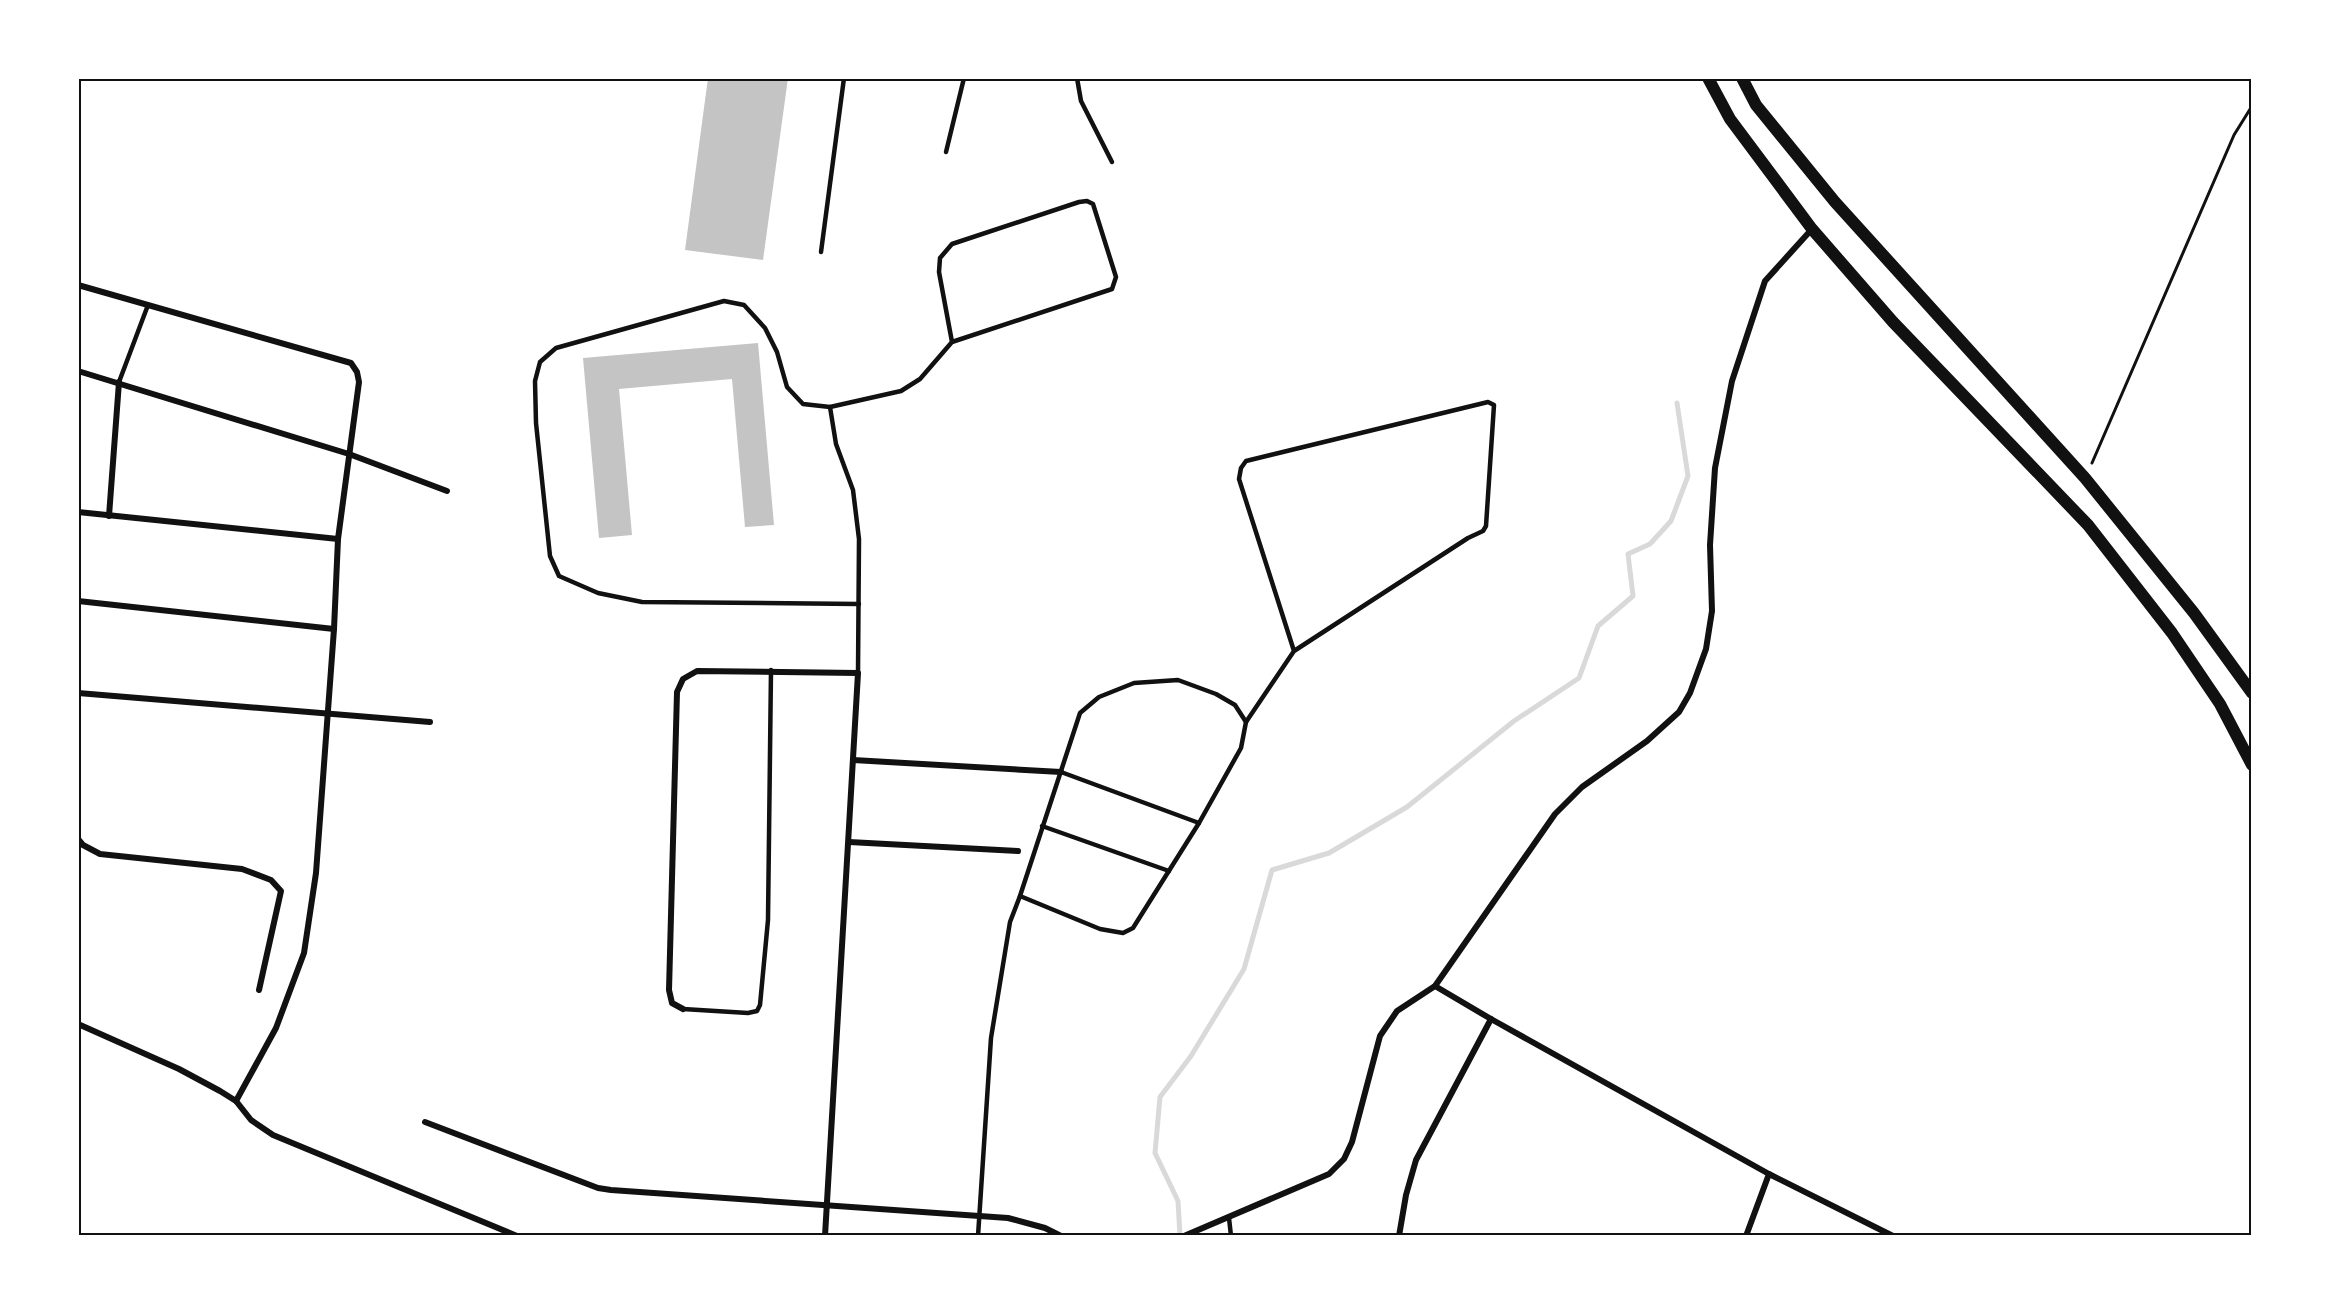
<svg xmlns="http://www.w3.org/2000/svg" width="2330" height="1314" viewBox="0 0 2330 1314" font-family="Bitter,serif">
<style>
.lines{fill:none;stroke-linecap:round;stroke-linejoin:round}
.stream{stroke:#d9d9d9;stroke-width:5}
.building{fill:#c4c4c4}
.path{stroke:#111;stroke-width:3}
.service{stroke:#111;stroke-width:4.5}
.minor{stroke:#111;stroke-width:6}
.secondary{stroke:#111;stroke-width:12}
.neatline{fill:none;stroke:#111;stroke-width:2}
</style>
<rect width="100%" height="100%" fill="#fff"/>
<g class="lines">
<path class="stream" d="M1180,1236L1178,1201L1155,1153L1160,1097L1191,1056L1244,969L1272,870L1329,853L1407,807L1514,721L1579,678L1598,626L1633,596L1628,554L1650,544L1671,521L1688,476L1677,403"/>
</g>
<g class="building">
<path d="M708,78H788L763,260L685,250Z"/>
<path d="M758,343L774,525L745,527L732,379L619,389L632,535L599,538L583,358Z"/>
</g>
<g class="lines">
<path class="path" d="M2092,463L2234,135L2252,106"/>
<g class="service">
<path d="M1077,78L1081,101L1112,162"/>
<path d="M946,152L964,78"/>
<path d="M821,252L844,78"/>
<path d="M119,382L148,305"/>
<path d="M830,407L836,444L853,490L859,539L858,673"/>
<path d="M859,604L642,602L598,593L559,576L550,556L536,423L535,381L540,362L556,348L724,301L744,305L765,328L777,352L787,387L803,404L830,407L901,391L920,379L952,342L939,272L940,258L952,244L1079,202L1087,201L1093,204L1116,277L1112,289L952,342"/>
<path d="M1061,772L1199,823"/>
<path d="M1042,826L1169,871"/>
<path d="M1020,896L1100,929L1123,933L1133,928L1199,823L1241,748L1246,722L1294,651L1468,538L1483,531L1486,526L1494,405L1488,402L1246,461L1241,468L1239,479L1294,651"/>
<path d="M683,1009L748,1013L757,1011L760,1005L768,920L771,670"/>
<path d="M1229,1218L1231,1236"/>
<path d="M978,1236L991,1038L1010,922L1020,896L1080,713L1099,697L1134,683L1178,680L1216,694L1235,705L1246,722"/>
</g>
<g class="minor">
<path d="M78,285L351,363L357,372L359,382L338,539L334,629L316,873L304,953L276,1028L236,1101"/>
<path d="M78,371L349,454L447,491"/>
<path d="M78,512L338,539"/>
<path d="M109,516L119,382"/>
<path d="M78,601L334,629"/>
<path d="M78,693L430,722"/>
<path d="M853,760L1061,772"/>
<path d="M78,839L83,845L100,854L242,869L271,880L281,891L259,990"/>
<path d="M849,842L1018,851"/>
<path d="M1435,986L1491,1019L1769,1174L1893,1236"/>
<path d="M683,1009L672,1003L669,990L677,692L683,679L697,671L858,673L825,1236"/>
<path d="M78,1024L179,1069L220,1091L236,1101L251,1120L273,1135L517,1236"/>
<path d="M425,1122L598,1188L611,1190L1008,1218L1045,1228L1061,1236"/>
<path d="M1184,1236L1329,1174L1344,1159L1352,1142L1380,1036L1397,1011L1435,986L1555,814L1582,787L1647,741L1679,712L1690,693L1706,649L1712,611L1710,545L1715,468L1732,381L1765,281L1812,229"/>
<path d="M1399,1236L1406,1195L1416,1160L1491,1019"/>
<path d="M1746,1236L1769,1174"/>
</g>
<g class="secondary">
<path d="M1708,78L1730,119L1812,229L1893,322L2088,525L2172,633L2220,704L2252,765"/>
<path d="M1742,78L1756,105L1835,202L2085,478L2194,613L2252,693"/>
</g>
</g>
<rect width="2330" height="1314" fill="none" stroke="#ffffff" stroke-width="159"/>
<rect x="80" y="80" width="2170" height="1154" class="neatline"/>
</svg>
